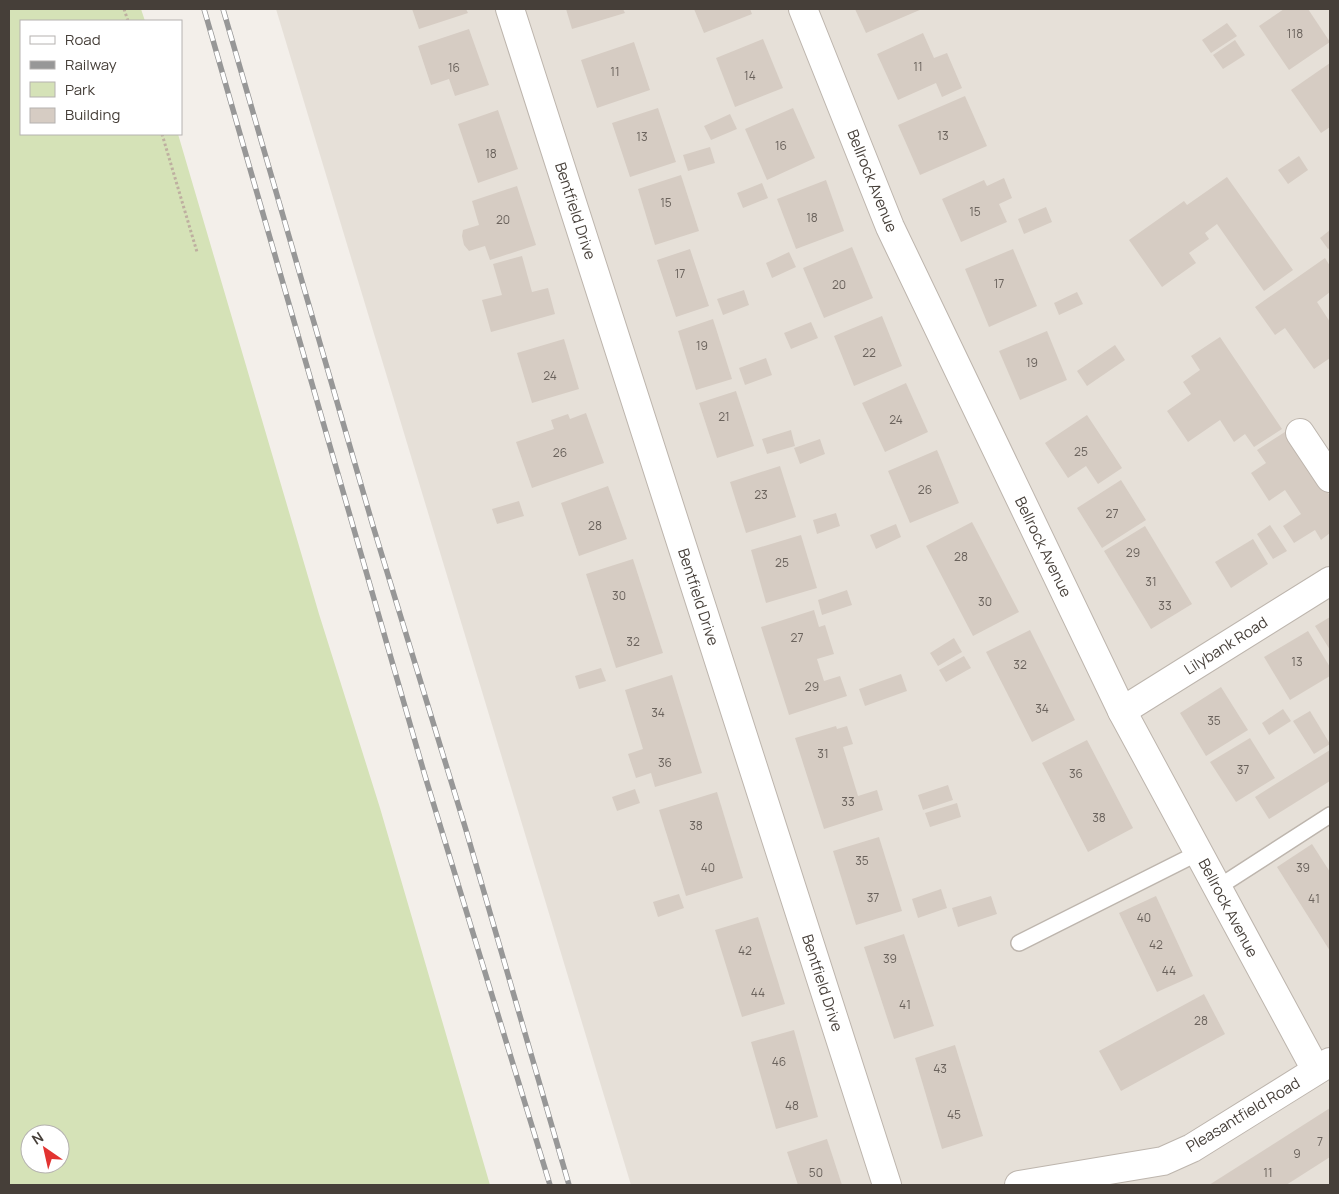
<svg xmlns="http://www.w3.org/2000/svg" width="1339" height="1194" viewBox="0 0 1339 1194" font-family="Manrope,sans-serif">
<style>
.residential{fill:#e6e0d8}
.green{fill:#d5e2b7;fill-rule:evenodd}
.building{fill:#d6ccc3}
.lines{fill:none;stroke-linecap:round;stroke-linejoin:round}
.service-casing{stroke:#bdb5ad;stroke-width:18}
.minor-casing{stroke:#bdb5ad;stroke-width:30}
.path{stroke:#beafa0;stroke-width:3;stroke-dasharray:2.5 2.5;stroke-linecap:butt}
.service{stroke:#fff;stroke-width:15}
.minor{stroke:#fff;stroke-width:28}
.rail-casing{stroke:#979797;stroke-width:5.5}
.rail{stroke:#fff;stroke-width:4;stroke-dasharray:11;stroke-linecap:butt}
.labels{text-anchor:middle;stroke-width:4;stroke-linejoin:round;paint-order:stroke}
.number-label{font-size:12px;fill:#6a625c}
.street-label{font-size:15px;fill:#463f39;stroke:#fff}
</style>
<rect width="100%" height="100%" fill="#f3efea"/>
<path class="residential" d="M276,9H1330V1185H631Z"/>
<path class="green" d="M9,9H141L145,21H21V134H178L319,614L380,808L490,1185H9ZM30,1134H60V1164H30Z"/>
<g class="building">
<path d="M412,9H466L468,13L419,29Z"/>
<path d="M566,9H623L625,13L572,29Z"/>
<path d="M694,9H750L752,14L704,33Z"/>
<path d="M855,9H922L866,33Z"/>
<path d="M1284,9H1308L1330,42L1289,70L1259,26Z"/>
<path d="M1227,23L1237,36L1211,53L1202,40Z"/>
<path d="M469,29L489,85L455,96L449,79L431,85L418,46Z"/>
<path d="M923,33L934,58L947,53L962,88L942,97L936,83L898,100L877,54Z"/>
<path d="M763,39L783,88L735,107L716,58Z"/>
<path d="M1235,40L1245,55L1223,69L1213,55Z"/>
<path d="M634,42L650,90L597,108L581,60Z"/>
<path d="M1330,63V127L1321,133L1291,90Z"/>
<path d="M965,96L987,146L920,175L898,125Z"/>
<path d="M658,108L676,162L630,177L612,123Z"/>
<path d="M793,108L815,158L767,180L745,129Z"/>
<path d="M498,110L518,169L478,183L458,124Z"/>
<path d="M730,114L737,129L711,140L704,126Z"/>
<path d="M710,147L715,163L688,171L683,155Z"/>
<path d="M1299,156L1308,170L1288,184L1278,170Z"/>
<path d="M681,175L699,231L655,245L638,189Z"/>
<path d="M1227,177L1293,270L1264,291L1217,224L1205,233L1209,239L1189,253L1196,263L1162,287L1129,240L1184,201L1187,205Z"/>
<path d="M1004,178L1012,198L999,204L1007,222L961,242L942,199L984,180L987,186Z"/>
<path d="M826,180L844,231L796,249L777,199Z"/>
<path d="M762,183L768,198L743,208L737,193Z"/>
<path d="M517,186L536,245L490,260L485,246L469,251L464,245L462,236L463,230L479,225L472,201Z"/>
<path d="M1046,207L1052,222L1024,234L1018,219Z"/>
<path d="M1330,230V248L1328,249L1320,238Z"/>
<path d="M852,247L873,298L824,318L803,268Z"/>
<path d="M690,249L709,306L676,317L657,260Z"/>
<path d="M1013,249L1037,306L989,327L965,269Z"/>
<path d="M789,252L796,267L772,278L766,263Z"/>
<path d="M522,256L532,292L548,288L555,314L491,332L482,300L502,295L493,264Z"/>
<path d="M1325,258L1330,266V292L1317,302L1330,322V358L1314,369L1285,328L1275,335L1255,307Z"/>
<path d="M744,290L749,305L723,315L717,299Z"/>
<path d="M1077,292L1083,304L1059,315L1054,303Z"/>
<path d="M882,316L902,366L854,386L834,336Z"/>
<path d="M713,319L732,379L696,390L678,331Z"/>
<path d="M811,322L818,338L791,349L784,333Z"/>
<path d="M1047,331L1067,380L1020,400L999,351Z"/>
<path d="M1220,337L1282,429L1254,447L1245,434L1234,442L1220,420L1188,442L1167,411L1191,394L1183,382L1200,370L1191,356Z"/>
<path d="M564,339L579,389L532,403L517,353Z"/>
<path d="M1115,345L1125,360L1087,386L1077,371Z"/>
<path d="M766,358L772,375L745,385L739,368Z"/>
<path d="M906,383L928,432L885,452L862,403Z"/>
<path d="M736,391L754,446L717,458L699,403Z"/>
<path d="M586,413L604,463L532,488L516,442L554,429L551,420L568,414L570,419Z"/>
<path d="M1087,415L1122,468L1098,484L1086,466L1068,478L1045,443Z"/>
<path d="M791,430L795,446L767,454L762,439Z"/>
<path d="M1288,430L1330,496V533L1321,540L1315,530L1294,543L1283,526L1301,514L1285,490L1269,501L1251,473L1266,463L1257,450Z"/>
<path d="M820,439L825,454L800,464L794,448Z"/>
<path d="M937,450L959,503L910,523L888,471Z"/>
<path d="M780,466L796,517L746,533L730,482Z"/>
<path d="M1121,480L1146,520L1102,548L1077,508Z"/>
<path d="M608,486L627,539L579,556L561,503Z"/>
<path d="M519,501L524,516L497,524L492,509Z"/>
<path d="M836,513L840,526L817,534L813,520Z"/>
<path d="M972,522L1019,612L973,636L926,546Z"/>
<path d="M896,524L901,537L876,549L870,535Z"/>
<path d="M1270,525L1287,551L1273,559L1257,534Z"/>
<path d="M1145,526L1192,604L1151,629L1104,551Z"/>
<path d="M801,535L817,588L766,603L751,550Z"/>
<path d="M1253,539L1268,564L1231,588L1215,562Z"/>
<path d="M633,559L663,653L616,668L586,574Z"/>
<path d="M847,590L852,605L822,615L818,600Z"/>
<path d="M814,610L819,627L825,625L834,654L817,659L824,681L840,676L847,696L789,715L761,627Z"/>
<path d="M1330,617V650L1315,626Z"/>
<path d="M1030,630L1075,720L1032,742L986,652Z"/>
<path d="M1308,631L1330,667V676L1290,700L1264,657Z"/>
<path d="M954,638L962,652L938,666L930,653Z"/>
<path d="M964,656L971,668L946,682L939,670Z"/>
<path d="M601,668L606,681L579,689L575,676Z"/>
<path d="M901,674L907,691L865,706L859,689Z"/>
<path d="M672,675L702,773L655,787L651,773L636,778L628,754L643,749L625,690Z"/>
<path d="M1221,687L1248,730L1206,756L1180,713Z"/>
<path d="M1283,709L1291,721L1269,735L1262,723Z"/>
<path d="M1310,711L1330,744L1314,754L1293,721Z"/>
<path d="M836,726L837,729L847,726L853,744L843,747L858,796L877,790L883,810L824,829L795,738Z"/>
<path d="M1250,738L1275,778L1236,802L1210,762Z"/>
<path d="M1087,740L1133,828L1088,852L1042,763Z"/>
<path d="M1330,750V781L1269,819L1255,797Z"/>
<path d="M948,785L953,800L923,810L918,795Z"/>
<path d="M635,789L640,803L617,811L612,797Z"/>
<path d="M717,792L743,878L686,896L659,810Z"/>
<path d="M957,803L961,817L930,827L925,813Z"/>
<path d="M879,837L902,911L856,925L833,851Z"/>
<path d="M1312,844L1330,872V951L1277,867Z"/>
<path d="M941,889L947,908L918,918L912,899Z"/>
<path d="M679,894L684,908L658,917L653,902Z"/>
<path d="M991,896L997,914L958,927L952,908Z"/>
<path d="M1156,896L1193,976L1157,992L1119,913Z"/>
<path d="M758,917L785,1004L742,1017L715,930Z"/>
<path d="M904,934L934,1026L894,1039L864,947Z"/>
<path d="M1204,994L1225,1034L1121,1091L1099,1051Z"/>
<path d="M794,1030L818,1117L776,1129L751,1042Z"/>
<path d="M955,1045L983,1136L942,1149L915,1058Z"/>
<path d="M1330,1108V1157L1294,1180L1286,1185H1209Z"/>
<path d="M827,1139L842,1185H798L787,1152Z"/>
</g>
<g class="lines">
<g class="service-casing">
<g id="service">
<path d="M1217,888L1330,815"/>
<path d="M1019,943L1198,853"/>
</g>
</g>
<g class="minor-casing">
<g id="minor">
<path d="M510,9L887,1185"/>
<path d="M803,9L890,227L1122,711L1316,1070"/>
<path d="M1300,433L1330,478"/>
<path d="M1122,711L1330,581"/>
<path d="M1019,1185L1163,1161L1192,1148L1330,1062"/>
</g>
</g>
<g class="path">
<path d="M124,9L128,21"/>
<path d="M162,134L197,252"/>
</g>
<use href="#service" class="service"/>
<use href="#minor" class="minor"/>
<g class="rail-casing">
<g id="rail">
<path d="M204,9L425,776L550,1185"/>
<path d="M223,9L373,526L466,830L569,1185"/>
</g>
</g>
<use href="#rail" class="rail"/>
</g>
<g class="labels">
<g class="number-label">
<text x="1295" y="38">118</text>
<text x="918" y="71">11</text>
<text x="454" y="72">16</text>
<text x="615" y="76">11</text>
<text x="750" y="80">14</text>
<text x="943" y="140">13</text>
<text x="642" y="141">13</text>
<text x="781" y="150">16</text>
<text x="491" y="158">18</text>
<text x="666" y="207">15</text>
<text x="975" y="216">15</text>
<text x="812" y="222">18</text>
<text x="503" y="224">20</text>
<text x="680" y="278">17</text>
<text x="999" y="288">17</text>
<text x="839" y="289">20</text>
<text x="702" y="350">19</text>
<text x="869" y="357">22</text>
<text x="1032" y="367">19</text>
<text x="550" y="380">24</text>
<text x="724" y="421">21</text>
<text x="896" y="424">24</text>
<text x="1081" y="456">25</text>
<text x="560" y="457">26</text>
<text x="925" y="494">26</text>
<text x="761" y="499">23</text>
<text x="1112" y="518">27</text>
<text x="595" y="530">28</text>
<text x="1133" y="557">29</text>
<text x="961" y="561">28</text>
<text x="782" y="567">25</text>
<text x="1151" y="586">31</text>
<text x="619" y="600">30</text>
<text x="985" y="606">30</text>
<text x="1165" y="610">33</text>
<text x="797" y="642">27</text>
<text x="633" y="646">32</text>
<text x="1297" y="666">13</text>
<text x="1020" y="669">32</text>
<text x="812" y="691">29</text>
<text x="1042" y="713">34</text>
<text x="658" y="717">34</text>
<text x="1214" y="725">35</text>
<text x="823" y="758">31</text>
<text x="665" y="767">36</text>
<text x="1243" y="774">37</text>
<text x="1076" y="778">36</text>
<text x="848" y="806">33</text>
<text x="1099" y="822">38</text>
<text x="696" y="830">38</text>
<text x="862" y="865">35</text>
<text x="708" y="872">40</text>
<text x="1303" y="872">39</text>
<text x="873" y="902">37</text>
<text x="1314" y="903">41</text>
<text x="1144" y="922">40</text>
<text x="1156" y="949">42</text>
<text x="745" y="955">42</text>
<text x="890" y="963">39</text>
<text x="1169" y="975">44</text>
<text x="758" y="997">44</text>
<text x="905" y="1009">41</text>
<text x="1201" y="1025">28</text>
<text x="779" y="1066">46</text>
<text x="940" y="1073">43</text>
<text x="792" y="1110">48</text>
<text x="954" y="1119">45</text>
<text x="1320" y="1146">7</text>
<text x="1297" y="1158">9</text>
<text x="816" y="1177">50</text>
<text x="1268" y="1177">11</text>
</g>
<g class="street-label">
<text transform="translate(872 181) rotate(68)" y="5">Bellrock Avenue</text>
<text transform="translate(575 211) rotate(72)" y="5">Bentfield Drive</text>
<text transform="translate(1043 547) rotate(64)" y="5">Bellrock Avenue</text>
<text transform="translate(698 597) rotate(72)" y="5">Bentfield Drive</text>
<text transform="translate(1226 646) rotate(-32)" y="5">Lilybank Road</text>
<text transform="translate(1228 908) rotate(62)" y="5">Bellrock Avenue</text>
<text transform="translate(822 983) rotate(72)" y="5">Bentfield Drive</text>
<text transform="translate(1243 1115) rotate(-31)" y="5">Pleasantfield Road</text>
</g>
</g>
<rect width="1339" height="1194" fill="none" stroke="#463f39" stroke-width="20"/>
<rect x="20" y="20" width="162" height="115" fill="#ffffff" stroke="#b5b2b0"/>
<rect x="30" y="36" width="25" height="8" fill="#ffffff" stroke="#b5b2b0"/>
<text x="65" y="45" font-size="15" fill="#463f39">Road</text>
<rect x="30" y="61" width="25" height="8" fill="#979797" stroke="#b5b2b0"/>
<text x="65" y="70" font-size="15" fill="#463f39">Railway</text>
<rect x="30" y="82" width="25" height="15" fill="#d5e2b7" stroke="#b5b2b0"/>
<text x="65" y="95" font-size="15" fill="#463f39">Park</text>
<rect x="30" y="108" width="25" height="15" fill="#d6ccc3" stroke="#b5b2b0"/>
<text x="65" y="120" font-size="15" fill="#463f39">Building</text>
<g transform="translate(45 1149) rotate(326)"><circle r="24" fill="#ffffff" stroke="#b5b2b0"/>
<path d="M0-4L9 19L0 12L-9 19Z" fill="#e23331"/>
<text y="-8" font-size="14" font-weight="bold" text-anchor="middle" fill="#463f39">N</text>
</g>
</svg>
